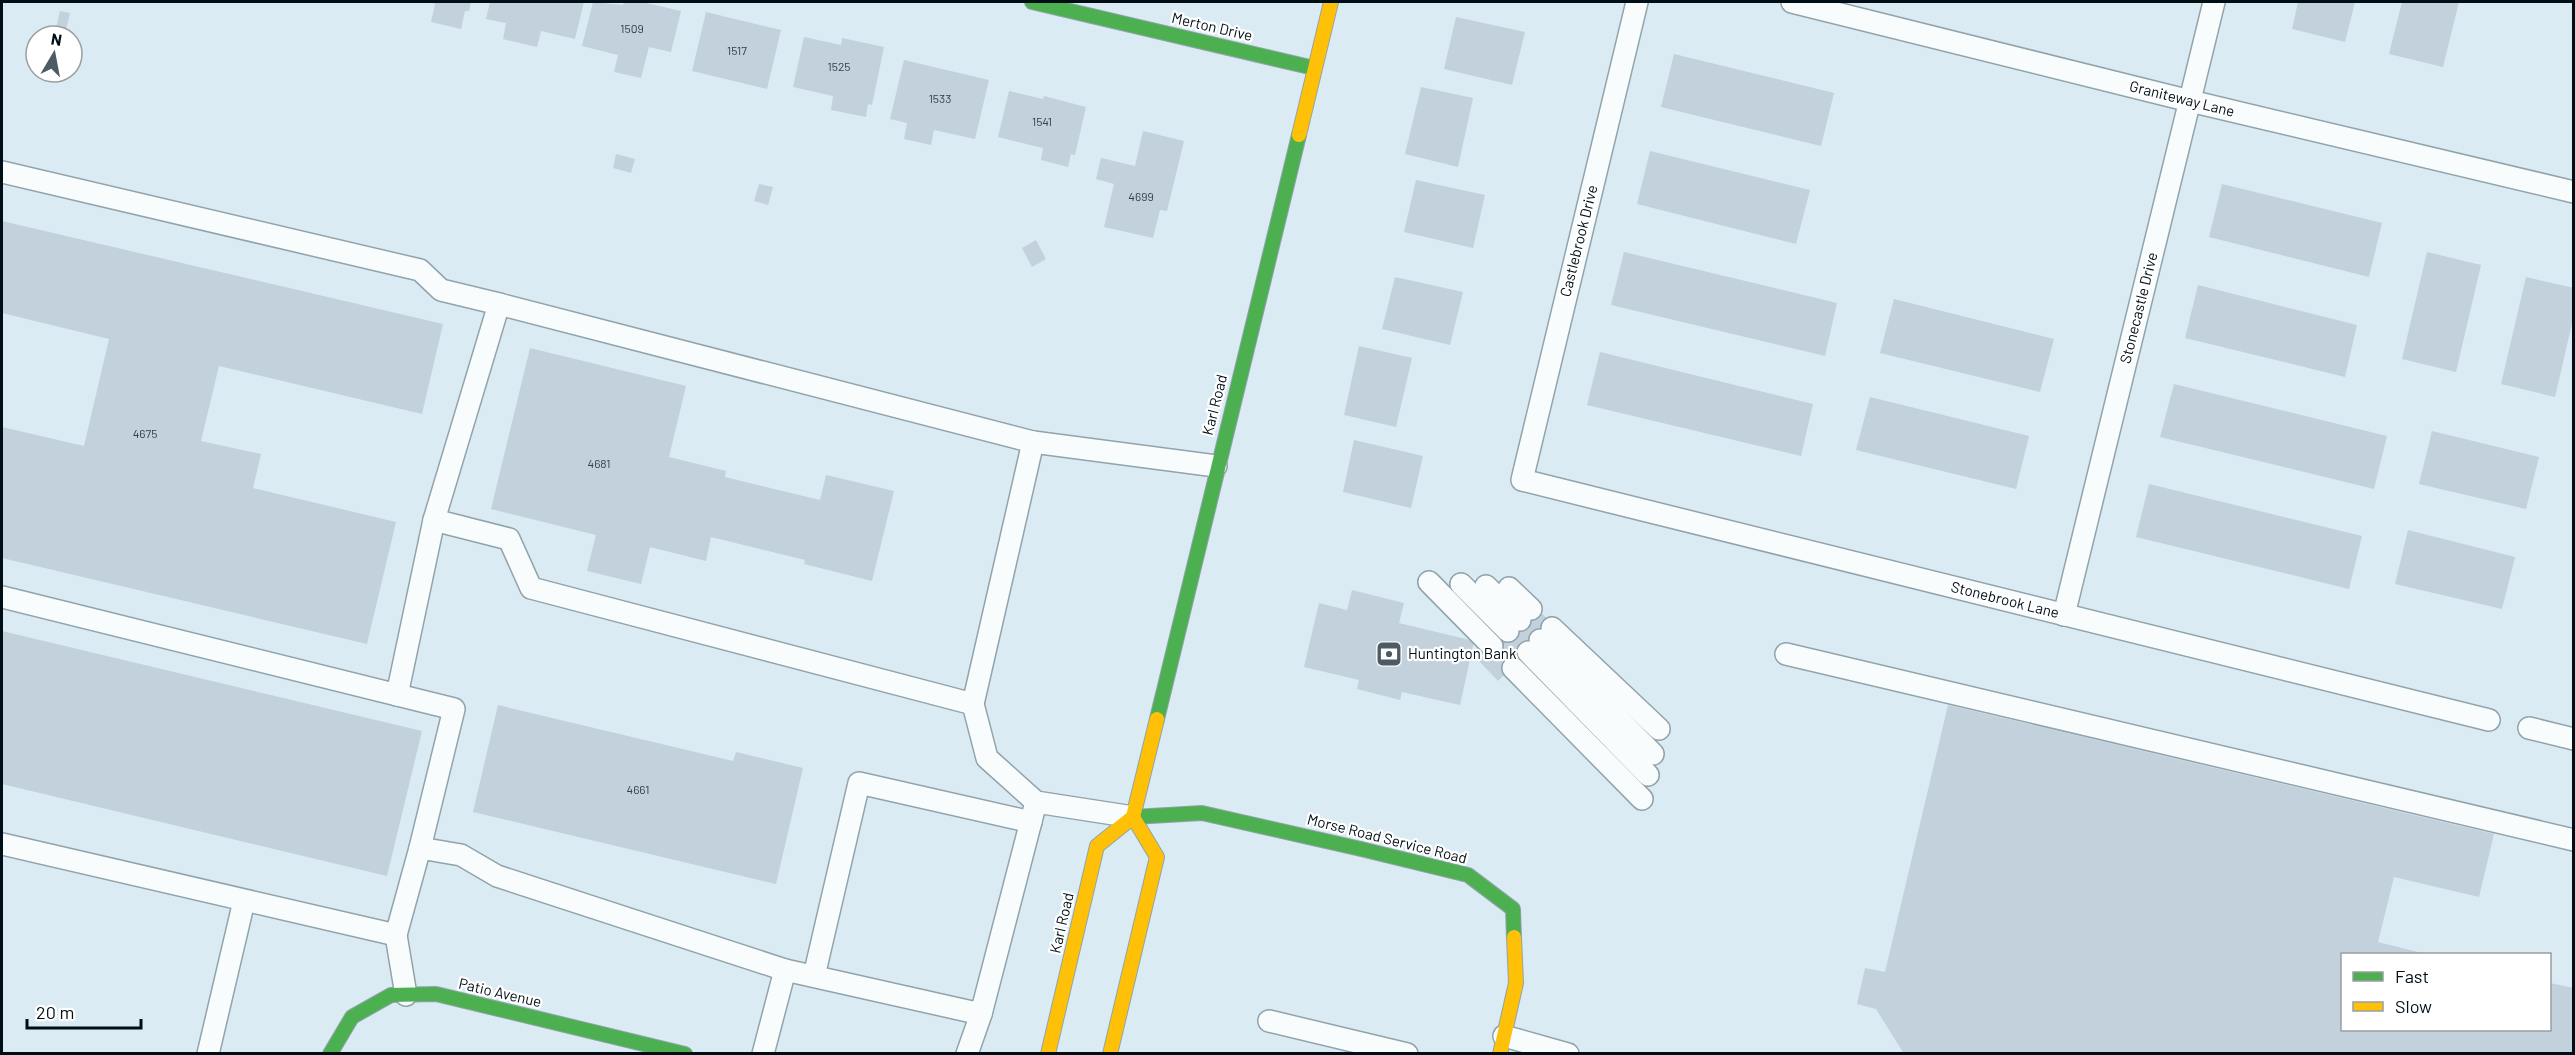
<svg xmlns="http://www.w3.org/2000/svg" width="2575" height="1055" viewBox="0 0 2575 1055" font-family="Barlow,sans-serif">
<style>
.building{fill:#c3d1dd}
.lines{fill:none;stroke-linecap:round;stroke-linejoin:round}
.lane-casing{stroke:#91a3ab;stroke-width:24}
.fast-casing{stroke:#91a3ab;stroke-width:16}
.slow-casing{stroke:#91a3ab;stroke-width:16}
.lane{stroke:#f9fcfd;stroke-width:21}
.fast{stroke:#4caf50;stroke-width:14}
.slow{stroke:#ffc107;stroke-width:14}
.labels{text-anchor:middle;stroke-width:4.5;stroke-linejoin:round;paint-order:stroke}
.number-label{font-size:12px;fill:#33414a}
.street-label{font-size:15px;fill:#000e16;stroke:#fff}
.poi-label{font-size:15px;fill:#000e16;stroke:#fff;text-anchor:start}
</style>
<rect width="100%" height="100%" fill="#daebf4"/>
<g class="building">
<path d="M430,2H471L469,11H465L461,29L431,22L435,4Z"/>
<path d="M490,2H584L575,39L541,31L537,47L503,39L506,23L486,19Z"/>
<path d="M593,2L623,5L624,2H642L681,11L671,52L649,47L641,78L614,72L618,55L582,46Z"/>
<path d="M2298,2H2355L2345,42L2292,29Z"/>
<path d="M2402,2H2459L2443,67L2389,54Z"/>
<path d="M60,11L70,13L66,30L56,28Z"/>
<path d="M706,12L781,30L767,89L692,71Z"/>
<path d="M1456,17L1525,32L1512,85L1444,69Z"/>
<path d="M804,37L841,45L842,38L884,47L872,105L868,104L866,117L831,110L833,96L793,87Z"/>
<path d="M1674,54L1834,93L1821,146L1661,107Z"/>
<path d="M904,60L989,80L975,139L934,130L931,145L904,139L907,123L890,119Z"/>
<path d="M1421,87L1473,98L1458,167L1405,154Z"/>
<path d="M1009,91L1043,99L1044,96L1086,107L1075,155L1071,154L1068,167L1041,160L1043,148L998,137Z"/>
<path d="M1143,131L1184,141L1167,211L1160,210L1153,238L1104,227L1114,184L1096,179L1101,158L1135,166Z"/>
<path d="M1650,151L1810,190L1796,244L1637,204Z"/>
<path d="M616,154L635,159L631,173L613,168Z"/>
<path d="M1416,180L1485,195L1473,248L1404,232Z"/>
<path d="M759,184L773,187L768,205L754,201Z"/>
<path d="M2222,184L2382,223L2369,277L2209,237Z"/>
<path d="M2,221L443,324L422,414L219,366L201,441L261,454L253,488L396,522L367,644L2,558V427L84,446L109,339L2,313Z"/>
<path d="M1036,240L1046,259L1032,267L1022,248Z"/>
<path d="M1624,252L1837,303L1825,356L1611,305Z"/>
<path d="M2427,252L2481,265L2456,372L2402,359Z"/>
<path d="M1395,277L1463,292L1450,345L1382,329Z"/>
<path d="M2526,277L2574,288V315L2555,397L2501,384Z"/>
<path d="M2198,285L2357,325L2345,377L2185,338Z"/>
<path d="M1894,299L2054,339L2040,392L1880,353Z"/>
<path d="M1359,346L1412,358L1396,427L1344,415Z"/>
<path d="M530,348L686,386L669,457L726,471L725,477L820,500L826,475L894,491L872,581L804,564L805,560L711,537L706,561L650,547L641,584L587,571L596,535L491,509Z"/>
<path d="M1600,352L1813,404L1801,456L1587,405Z"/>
<path d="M2174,384L2387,436L2374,489L2160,437Z"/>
<path d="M1870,397L2029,436L2016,489L1856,450Z"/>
<path d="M2432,431L2539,457L2526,509L2419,484Z"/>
<path d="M1354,440L1423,456L1411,508L1343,492Z"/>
<path d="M2149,484L2362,536L2349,589L2136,537Z"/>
<path d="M2408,530L2515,557L2502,609L2395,584Z"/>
<path d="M1352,590L1404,603L1399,623L1474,641L1460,705L1402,692L1400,700L1357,689L1359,680L1304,667L1319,603L1347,610Z"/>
<path d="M1535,606L1554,626L1498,681L1479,661Z"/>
<path d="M2,631L422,731L387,876L2,784Z"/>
<path d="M498,705L733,761L736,752L803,768L776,884L473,812Z"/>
<path d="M1948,705L2494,834L2479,897L2394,877L2378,942L2426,954H2342V1030H2550V983L2574,988V1054H1904L1876,1009L1857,1004L1865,968L1885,972Z"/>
</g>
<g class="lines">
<g class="lane-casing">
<g id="lane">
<path d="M1637,2L1522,480L2489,720"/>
<path d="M1792,2L2190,101L2574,192"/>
<path d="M2,172L420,270L441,290L499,304L434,520L509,539L531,588L973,704L987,758L1036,802L981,1014L785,970L497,876L461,855L420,848L396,935L2,844"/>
<path d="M499,304L1033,442L973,704"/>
<path d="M1033,442L1216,466"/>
<path d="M1429,582L1492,646"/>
<path d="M1461,584L1508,631"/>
<path d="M1486,586L1520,620"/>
<path d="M1509,588L1531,609"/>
<path d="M2,597L454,709L420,848"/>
<path d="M2064,615L2214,2"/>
<path d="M1552,628L1659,729"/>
<path d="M1540,640L1653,754"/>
<path d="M1528,652L1648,775"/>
<path d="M1786,654L2574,840"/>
<path d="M1513,668L1642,799"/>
<path d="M397,695L434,520"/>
<path d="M2529,728L2574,739"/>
<path d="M1036,802L1133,817"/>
<path d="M396,935L406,995"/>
<path d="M814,976L859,783L1031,822"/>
<path d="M1269,1021L1407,1054"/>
<path d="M1504,1036L1568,1054"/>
<path d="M208,1054L244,901"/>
<path d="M763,1054L785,970"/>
<path d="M967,1054L981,1014"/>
</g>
</g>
<g class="fast-casing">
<g id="fast">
<path d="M1032,2L1314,68"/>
<path d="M1157,719L1299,135"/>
<path d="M1133,817L1202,813L1361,849L1468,875L1513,909L1514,937"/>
<path d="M330,1054L352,1017L391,995L436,994L685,1054"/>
</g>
</g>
<g class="slow-casing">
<g id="slow">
<path d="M1299,135L1331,2"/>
<path d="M1048,1054L1097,846L1133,817L1157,719"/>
<path d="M1110,1054L1157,857L1133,817"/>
<path d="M1500,1054L1516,983L1514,937"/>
</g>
</g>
<use href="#lane" class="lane"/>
<use href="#fast" class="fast"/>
<use href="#slow" class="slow"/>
</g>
<defs>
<g id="bank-square" transform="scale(1.35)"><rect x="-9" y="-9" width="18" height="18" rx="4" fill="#4c5b64" stroke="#fff"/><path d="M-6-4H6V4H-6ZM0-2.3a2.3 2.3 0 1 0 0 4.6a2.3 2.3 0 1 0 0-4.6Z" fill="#fff"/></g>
</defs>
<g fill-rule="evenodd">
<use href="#bank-square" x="1389" y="654"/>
</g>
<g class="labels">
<g class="number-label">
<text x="632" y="33">1509</text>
<text x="737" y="55">1517</text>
<text x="839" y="71">1525</text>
<text x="940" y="103">1533</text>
<text x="1042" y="126">1541</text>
<text x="1141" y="201">4699</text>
<text x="145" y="438">4675</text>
<text x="599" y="468">4681</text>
<text x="638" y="794">4661</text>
</g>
<g class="street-label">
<text transform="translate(1212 27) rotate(13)" y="5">Merton Drive</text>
<text transform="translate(2182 99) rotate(14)" y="5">Graniteway Lane</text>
<text transform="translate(1579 241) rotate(-76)" y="5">Castlebrook Drive</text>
<text transform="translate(2139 308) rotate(-76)" y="5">Stonecastle Drive</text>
<text transform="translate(1215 405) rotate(-76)" y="5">Karl Road</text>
<text transform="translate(2005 600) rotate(14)" y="5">Stonebrook Lane</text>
<text transform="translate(1387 839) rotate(14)" y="5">Morse Road Service Road</text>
<text transform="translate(1062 923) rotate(-77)" y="5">Karl Road</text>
<text transform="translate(500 993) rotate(13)" y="5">Patio Avenue</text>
</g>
<g class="poi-label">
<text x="1408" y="659">Huntington Bank</text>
</g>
</g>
<rect width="2575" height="1055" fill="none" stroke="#000e16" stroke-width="6"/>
<rect x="2341" y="953" width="210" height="78" fill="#ffffff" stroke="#999fa2" stroke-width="1.5"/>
<rect x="2353" y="972" width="30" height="9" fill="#4caf50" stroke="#999fa2" stroke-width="1.5"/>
<text x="2395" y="983" font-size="18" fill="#000e16">Fast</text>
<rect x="2353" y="1002" width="30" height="9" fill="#ffc107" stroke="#999fa2" stroke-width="1.5"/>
<text x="2395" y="1013" font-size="18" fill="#000e16">Slow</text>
<g transform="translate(54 54) rotate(10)"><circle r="28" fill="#ffffff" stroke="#999fa2" stroke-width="1.5"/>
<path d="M0-4.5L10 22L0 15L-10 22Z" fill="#4c5b64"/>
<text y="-9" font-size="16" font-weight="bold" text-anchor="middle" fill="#000e16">N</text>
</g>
<path d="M27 1019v9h114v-9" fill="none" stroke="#000e16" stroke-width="3"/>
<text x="36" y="1019" font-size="18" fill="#000e16" stroke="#ffffff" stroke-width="4.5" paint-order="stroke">20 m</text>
</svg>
